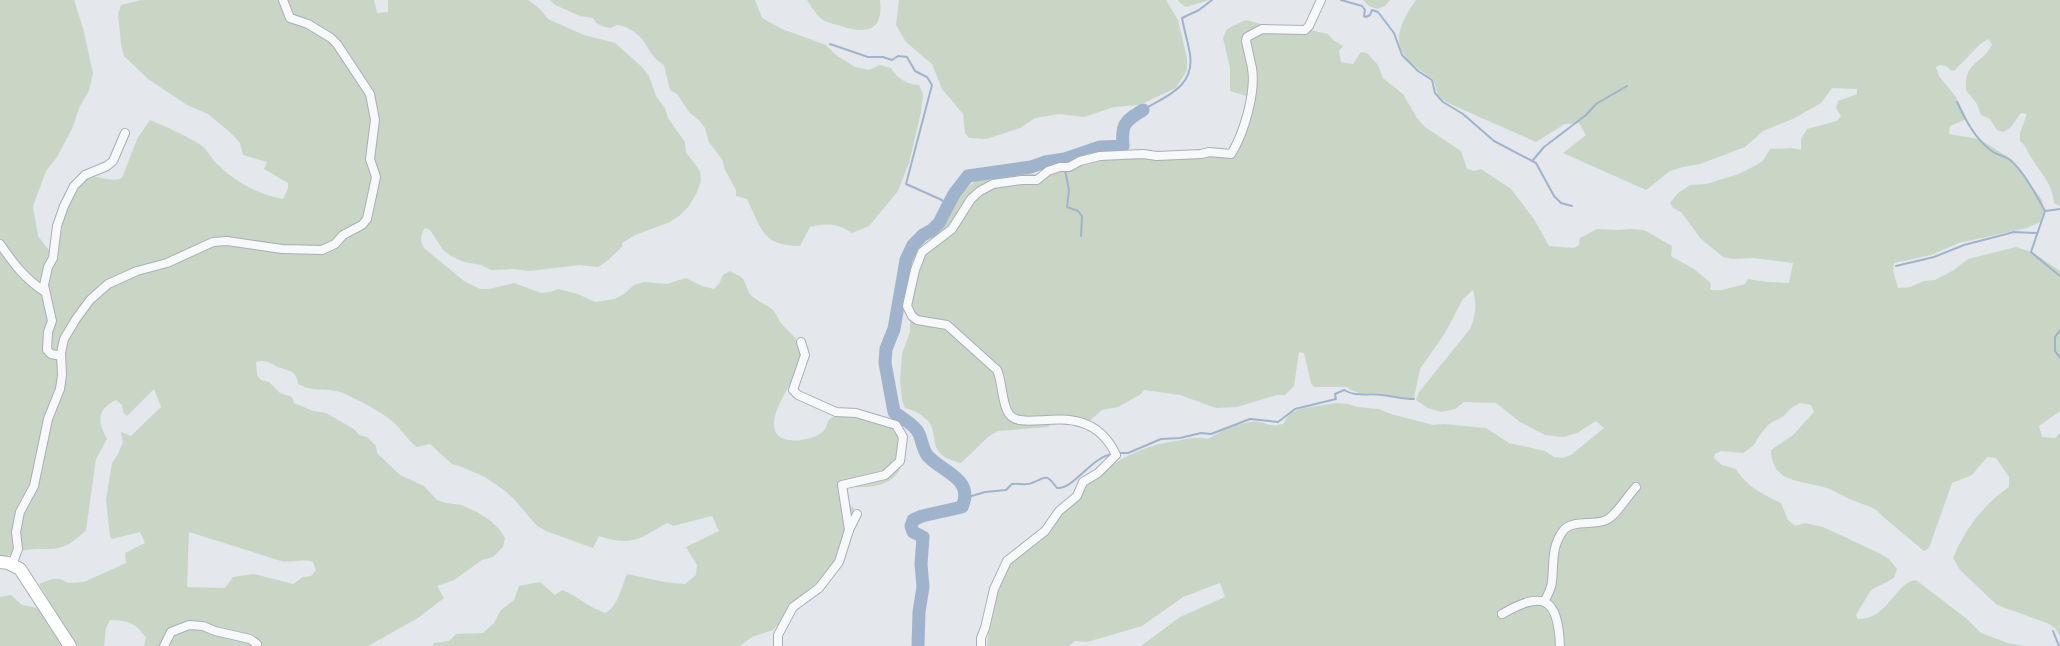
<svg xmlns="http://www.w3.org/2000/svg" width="2060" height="646" viewBox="0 0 2060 646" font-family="'Archivo Narrow',sans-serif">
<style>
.green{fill:#c9d6c5;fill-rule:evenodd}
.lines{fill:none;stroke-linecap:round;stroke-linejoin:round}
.stream{stroke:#9fb4cc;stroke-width:2}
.river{stroke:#9fb4cc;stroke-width:13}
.street-casing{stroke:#a9aeb7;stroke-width:10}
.secondary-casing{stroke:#a9aeb7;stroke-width:14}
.street{stroke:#f7f8fa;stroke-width:8}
.secondary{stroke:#fff;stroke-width:12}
</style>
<rect width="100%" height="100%" fill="#e4e7ec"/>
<g class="green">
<path d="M0,0H74L83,28L93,73L89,91L80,106L72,129L57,157L46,171L33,206L38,236L51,253L58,252C61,222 68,200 87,177C100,175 111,183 122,178L137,139L150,120C162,125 194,139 202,146C207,150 210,156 214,161C232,180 256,194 283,199L288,189V183L264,169L267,162L243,155L240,143L231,133L208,114L187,105L148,79L124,56L121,44L118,14L121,5L141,0H374L377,13L388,12V0H528L540,9L548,19L584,35L615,43L641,66L649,76L656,96L665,108L668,118L685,142L686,152L700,171L701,181L697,192L689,206L679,216L670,222L635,235L622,243V247L607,261L598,267L579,265L530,271L514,269L491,270L481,265L464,262L451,256L443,250L430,230L425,228C420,235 420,240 424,248L464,281L480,289H489L514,283L541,293L550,292L558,289L578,294L595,302L615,299L624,294L634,285L644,282L667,284L686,278L702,286L714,289L719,284L723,275L730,271C733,273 738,275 741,277C747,282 746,292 753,297C759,302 767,305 773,310C776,313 777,317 779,320C785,330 796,335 800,346C809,370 764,410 776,433C784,446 818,440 825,429C828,424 827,419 833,417C843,414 887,423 895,429C901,433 904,447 904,454C901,486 875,488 849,487L847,491V502L854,509L839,555L823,577L791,605L781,622L773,630L752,637L740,646H432L434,643L449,641L456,634L483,633L494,623L501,610L514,600L519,586L540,582L555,595L562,590C578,596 590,609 606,613C619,604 621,588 627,574L664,582L685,584L696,575L697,565L686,547L719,531L712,516L673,526L667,523C638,539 633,547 599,536L593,548L546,531L536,525L514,499L505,491L485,477L462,467L452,464L430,444L417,447C406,439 402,429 392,421C379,410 358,400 343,393C327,387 314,393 298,384C297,370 288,371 278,367C269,363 266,359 256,362L257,375L261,380L269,382L280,393L292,397L294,403L313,411L326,413L354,429L359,435L367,437L376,446L377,453L400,475L424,486L437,500L446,503L461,505L477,512L491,521L500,530L505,538L503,547L493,557L482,560L454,580L437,586L444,598L418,618L368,646H144L146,638C136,623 128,620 110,620L106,628L104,646H75L39,584L52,579H60L68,583L84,582L126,563L125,553L145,543L140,532L112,539L110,536L106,500L112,463L118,454L123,442L121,432L131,436L161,407L154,389L127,416L123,412L122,405L116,400C97,409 97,422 107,439L96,459L86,530C58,558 52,545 20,551C13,552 7,557 0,559ZM189,532L281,561C292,563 303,558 313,562L316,570L311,576L303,577L293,584L254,574L233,577L225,588L187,587Z"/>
<path d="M550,0H755L762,18L782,29L826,45L836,55L855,67L869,70L880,65L891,68C896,78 908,85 919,85L923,94L921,112L909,163L898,191L869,226L852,233C837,223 827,223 810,227L800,246C762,245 762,230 747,199L736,196V190L724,168L723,161L709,142L705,128L699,120L690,113L677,94L670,90L664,65C647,54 649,44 637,34C633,30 623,25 617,25C615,25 613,27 611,28C606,28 600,25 596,23L593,18L580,16L555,5Z"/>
<path d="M807,0H880C884,32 865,34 841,26C835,24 828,23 823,20C817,16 811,6 807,0Z"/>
<path d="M899,0H1166L1178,20L1187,58V70L1176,88L1139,105L1114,107L1084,117L1059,114L1035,118L1020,128L986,139L969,138L965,133L963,114L942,89L932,64L906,42L896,25Z"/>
<path d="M1178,0H1209L1186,7L1180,3Z"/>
<path d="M1363,0H1390L1385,6L1377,9L1369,6Z"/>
<path d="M1416,0H2060V206L2054,203C2053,184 2040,172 2031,157C2027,151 2026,146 2020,141V133L2027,114L2021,113L2010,128L2003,132L1997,130L1990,119L1981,115L1977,104L1966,90C1964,60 1983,65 1992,44L1988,39L1979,45L1955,70L1952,71L1946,66L1940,65L1936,67L1939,76L1956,97L1967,119L1950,126L1949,134L1979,139L2011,159L2042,200L2044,211L2040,222L2027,228L1959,243L1931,255L1894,263L1893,271L1898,288L1910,287L1924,281L1935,280L1954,270L1968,259L2016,247L2032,252L2060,271V411L2039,426L2042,437L2055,438L2060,433V636L2055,628L2047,623L1997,605L1960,570L1953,558C1965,529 1983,505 2009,487V477L1996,458L1987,457L1972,475L1952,483L1929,548L1924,551L1881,515C1875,507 1867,506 1857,502C1845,498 1835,490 1823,487C1799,480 1772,483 1771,450L1793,435L1814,412L1811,405L1800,403L1791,408L1784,416L1769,424L1759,436L1754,445L1743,453L1721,451L1715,454L1714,458L1722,465L1736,469C1747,487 1762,494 1781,503L1788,520L1795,526L1805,523L1823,527L1879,553L1889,559L1897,569L1894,578L1871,590L1856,615L1858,619C1888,620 1895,582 1916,580L1967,619L1981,633L2008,643L2025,646H1141L1180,617L1225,597L1220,583L1183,597L1142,626L1087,642L1075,641L1069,646H987C990,617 994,587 1010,562C1019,549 1034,538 1044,527C1085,486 1115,450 1175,441C1187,439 1196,436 1208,439C1221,431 1242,420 1259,422C1271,424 1269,427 1283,424L1290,413L1304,408L1336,403L1348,404L1357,407L1379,409L1391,414L1433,425L1443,424L1486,428L1509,443L1545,451L1554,457L1562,458L1571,455L1604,428L1596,421L1577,433L1563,437L1545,435L1520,422L1496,403L1464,402L1455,409L1441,412L1428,408L1416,400L1419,392L1470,329C1476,315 1477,304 1473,290L1463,299L1445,333L1420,369L1414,398H1398L1379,393H1359L1351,390L1347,387H1314L1311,383L1304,353L1299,352L1294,386L1285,395H1277L1237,407L1216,408L1180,395L1144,390L1141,394L1118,407L1102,410L1088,422L1061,417L1048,427L998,431L988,437L961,463C921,453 944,435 925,418C919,412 912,410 905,408L902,400L900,382L902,354L910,332V304L918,253L948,220L961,193L974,182L983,176L1003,174H1053L1096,159L1212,155L1229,157L1253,98L1230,91V68L1223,38L1227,29L1246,20L1283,30H1310L1328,34L1332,39L1343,46L1339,51L1341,62L1353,64L1361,52L1367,53L1378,65L1383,78L1403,94L1417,118L1425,127L1461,151L1467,169L1474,171L1481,169L1511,189L1534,219L1549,246L1574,248L1579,245L1580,238L1597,229L1617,230L1630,229L1644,230L1672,246L1671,256L1694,269L1711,283L1710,290H1722L1745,284L1748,279L1767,282L1789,283L1793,263L1754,258L1733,259L1723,257L1701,239L1681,212L1673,208L1670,203L1678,193L1690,185L1706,184L1739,174L1762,162L1770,149L1792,148L1801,150V139L1807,129L1837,121L1841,116L1836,108L1838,101L1857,94V89L1832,88L1821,103L1795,118L1763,131L1745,147L1700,164L1683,167L1670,171L1646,190L1563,153L1586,135L1579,123L1565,124L1536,142L1448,103C1435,95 1438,92 1433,79C1395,55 1388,39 1416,0Z"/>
<path d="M11,595L22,605L38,608L64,646H0V597Z"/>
</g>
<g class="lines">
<g class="stream">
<path d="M1341,0L1362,6L1365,10L1364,16L1366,17L1370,15L1372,10L1378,12L1394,33L1402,55L1418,71L1432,80L1435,93L1443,102L1463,114L1494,141L1536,163L1554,196L1561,203L1572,206"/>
<path d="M830,44L868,57H883L892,60L898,56L907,57L915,71L927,77L932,85L906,184L942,200L948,209"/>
<path d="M1957,102C1966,121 1975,139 1993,152C1998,155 2005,156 2010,160C2023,170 2037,196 2045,211"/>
<path d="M1143,110C1166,96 1195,87 1190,54C1188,42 1184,30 1182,18L1199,10L1212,0"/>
<path d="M1065,159V165"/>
<path d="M1533,160L1544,147L1586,115L1596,104L1627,86"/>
<path d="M1065,170L1069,190L1067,207L1078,211L1082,216L1081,236"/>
<path d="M2060,209L2045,211L2031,252L2060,276"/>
<path d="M1896,266L1934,257L1964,245L2014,232L2036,233"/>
<path d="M2060,330L2055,337V351L2060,358"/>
<path d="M1118,453H1128L1161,439L1180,438L1201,433L1211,434L1250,419L1278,422L1295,409L1336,399L1335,394L1344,390C1355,397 1369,393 1382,395C1394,396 1401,399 1414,399"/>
<path d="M965,498L985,492L1006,490L1012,484C1018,483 1027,486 1032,483C1046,477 1046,473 1057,488C1073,490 1092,456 1113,454"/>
<path d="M2053,631L2059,646"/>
</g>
<path class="river" d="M918,646L919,612L923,587L921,564L923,537L913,532L911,526L913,520L922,516L962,507C975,478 941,472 927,455C922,448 922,439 918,432C914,424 901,418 894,412L885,363L886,349L894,329L906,260L913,245L923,235L932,230L939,223L954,194L968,176L1031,167L1045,162L1065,159L1100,147L1123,146C1121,124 1125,121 1143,110"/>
<g class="street-casing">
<g id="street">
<path d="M0,244C14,264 24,278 45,292"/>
<path d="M801,342L805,355L793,390L798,395L836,412L856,413L896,425L903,437L900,461L885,475L842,485L849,530"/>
<path d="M61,356L51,354L47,350L48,332L52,321L44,285L48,267L53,258L57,226L64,206L74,186L85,175L107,166L113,161L125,133"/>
<path d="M12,565L18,549L16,532L20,512L34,486L48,419L60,389L62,375L61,353L64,339L76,319L90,300L108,284L137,271L167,263L213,242L227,241L282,249L322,250L335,244L343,235L362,225L367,219L376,177L370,159L375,120L370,94L337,44L331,38L308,24L290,18L283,0"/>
<path d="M1545,601C1547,595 1552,588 1552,581C1554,564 1551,547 1563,531C1572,519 1594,526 1606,520C1616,516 1628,495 1636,487"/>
<path d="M1502,614C1543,590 1558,597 1560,646"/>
<path d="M164,646L171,632L189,625L203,626L215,631L250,639L257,644"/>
<path d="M778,646V635L793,607L819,588L839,562L849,530L857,514"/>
<path d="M981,646V638L985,628L994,589L1007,561L1045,531L1059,511L1077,496L1083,482L1098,473L1116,455C1088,394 1024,435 1009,414C1001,402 1003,383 997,370L947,325L917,320L912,316L907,306L915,270L922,252L952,229L971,199L980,191L993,184L1022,180H1037L1048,171L1060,167H1069L1080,161L1100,156L1143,154L1157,156L1201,154L1209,152L1231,154C1244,134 1256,92 1252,68C1250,59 1248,50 1246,41L1247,37L1262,29L1305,30L1309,26L1321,0"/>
</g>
</g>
<g class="secondary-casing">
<path id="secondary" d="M0,562L8,563L20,569L70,646"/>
</g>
<use href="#street" class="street"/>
<use href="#secondary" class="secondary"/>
</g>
</svg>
